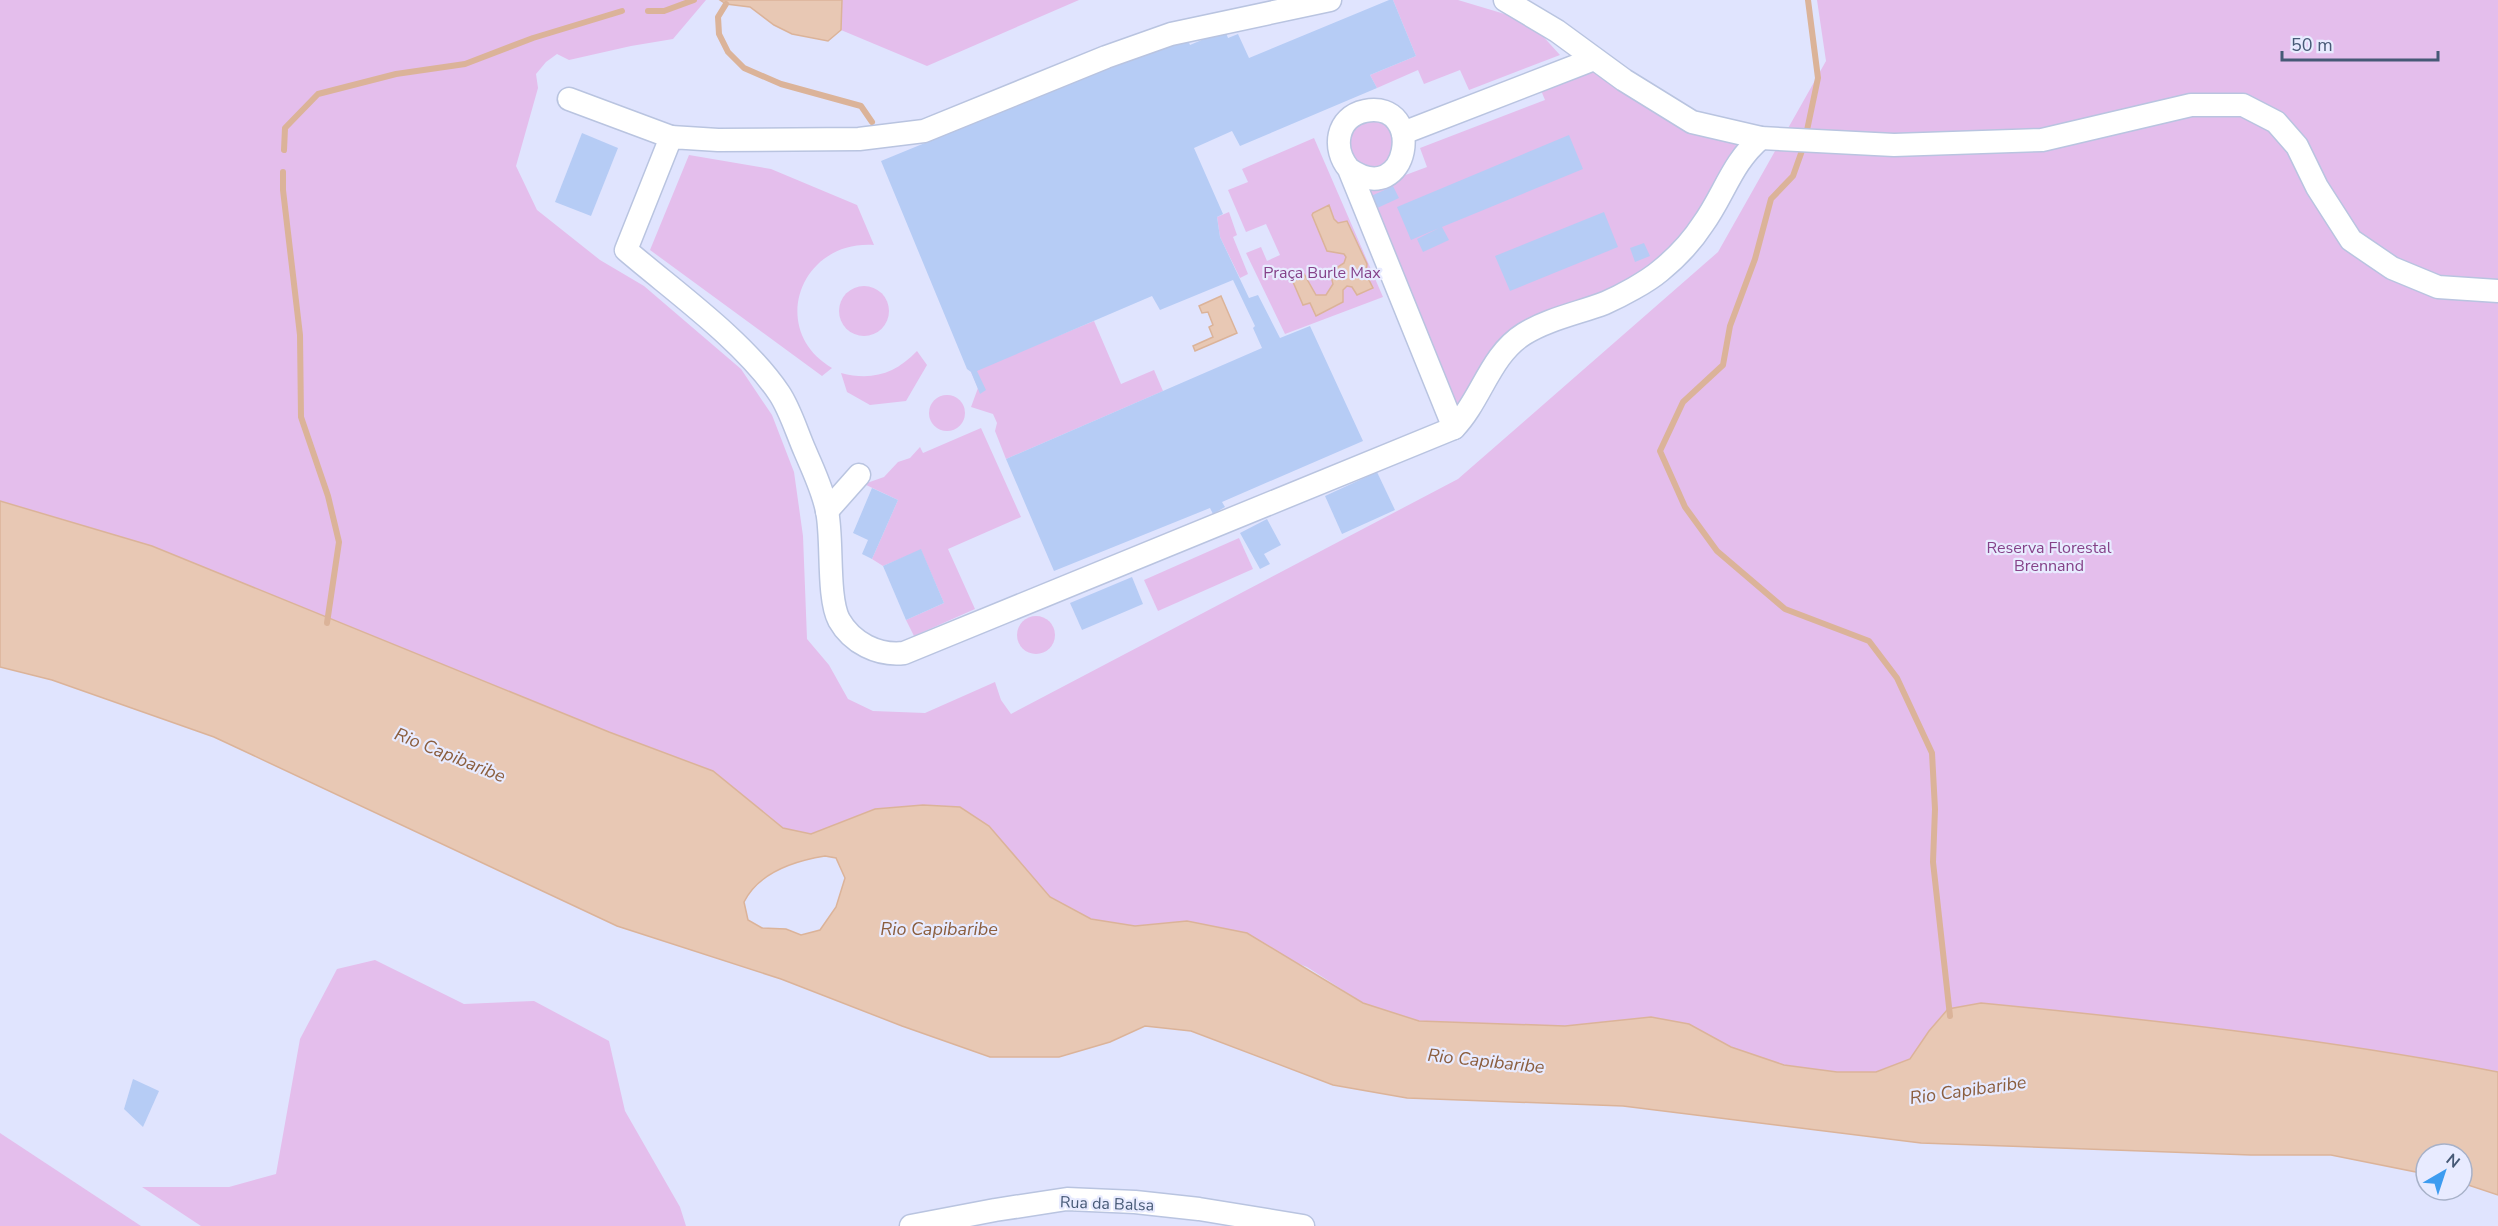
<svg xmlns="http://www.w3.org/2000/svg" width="2498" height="1226" viewBox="0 0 2498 1226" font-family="'Nunito Sans',sans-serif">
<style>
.green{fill:#e4beec}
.water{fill:#e8c8b4;stroke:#dbb399;stroke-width:1.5;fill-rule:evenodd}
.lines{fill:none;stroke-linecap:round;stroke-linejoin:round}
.stream{stroke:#dbb399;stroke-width:6}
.building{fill:#b6ccf5}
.minor-casing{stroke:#b9c4e0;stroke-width:25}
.minor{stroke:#fff;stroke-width:22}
.labels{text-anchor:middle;stroke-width:4.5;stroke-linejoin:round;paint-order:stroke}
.park-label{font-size:16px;fill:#854289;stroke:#e8ebff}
.street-label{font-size:16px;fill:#465976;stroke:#e8ebff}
.water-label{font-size:18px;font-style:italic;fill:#8b5e3e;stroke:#e8ebff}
</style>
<rect width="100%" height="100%" fill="#e0e4fe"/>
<g class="green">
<path d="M0,0H706L673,39L631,46L569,60L557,54L546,62L536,74L538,88L516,166L537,210L600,260L644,286L741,369L772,415L794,472L803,536L807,639L829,665L848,699L873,711L925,713L995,682L1001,700L1011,714L1458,479L1718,252L1826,61L1817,0H2498V1072C2327,1039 2154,1020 1981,1003L1948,1009L1929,1031L1910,1059L1876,1072H1837L1784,1065L1731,1047L1689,1024L1651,1017L1565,1026L1419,1021L1363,1003L1307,967L1187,921L1135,926L1091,919L1050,897L989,826L960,807L923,805L875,809L811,834L783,828L713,771L609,732L152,546L0,501Z"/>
<path d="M842,0H1079L927,66L841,30Z"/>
<path d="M1393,0H1458L1508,15L1540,33L1560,55L1469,90L1460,70L1424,84L1418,70L1377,88L1370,75L1416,56Z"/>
<path d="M1592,70L1705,136L1736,144L1738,150L1691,225L1664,260L1604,296L1540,319L1455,419L1349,196L1427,167L1420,148L1545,100L1540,88Z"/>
<path d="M1377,119L1391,128L1396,143L1386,164L1370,169L1349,156C1349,126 1348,126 1377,119Z"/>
<path d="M1314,138L1383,297L1285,334L1246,253L1261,247L1267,261L1280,255L1266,224L1246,232L1228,190L1248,182L1242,169Z"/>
<path d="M689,155L771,169L857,205L874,245C799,240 768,331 832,368L822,376L650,250Z"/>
<path d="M1229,212L1237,235L1233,237L1248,274L1240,278L1220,237L1217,217Z"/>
<circle cx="864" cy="311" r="25"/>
<path d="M1094,321L1121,384L1154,370L1163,391L1006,459L995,431L997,423L993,414L971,407L978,388L971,372Z"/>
<path d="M917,351L927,365L906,401L870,405L847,392L841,373C872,381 895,374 917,351Z"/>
<circle cx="947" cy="413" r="18"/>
<path d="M981,428L1021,517L948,549L975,609L914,636L906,620L944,603L921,550L883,566L872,559L898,500L864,484L884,477L898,462L910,458L920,447L923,453Z"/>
<path d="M1239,538L1253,569L1158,611L1144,580Z"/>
<circle cx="1036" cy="635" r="19"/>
<path d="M375,960L464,1004L534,1001L609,1041L625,1111L680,1207L686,1226H201L142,1187H229L276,1174L300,1039L337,969Z"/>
<path d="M0,1133L141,1226H0Z"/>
</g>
<g class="water">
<path d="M720,0H842L841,30L828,41L792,34L774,25L750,7L726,4Z"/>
<path d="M1329,205L1334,219L1338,223L1347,221L1367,264L1366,274L1373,288L1357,295L1352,287L1347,286L1343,290V302L1316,316L1310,303L1303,305L1293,282L1294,278L1304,274L1316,295H1326L1333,284L1330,272L1344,263L1346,257L1344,254L1327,251L1312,215L1313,213Z"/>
<path d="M1221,296L1237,333L1195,351L1193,346L1213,337L1209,327L1213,325L1208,312L1202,313L1199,306Z"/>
<path d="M0,501L152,546L609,732L713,771L783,828L811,834L875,809L923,805L960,807L989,826L1050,897L1091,919L1135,926L1187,921L1247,933L1363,1003L1419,1021L1565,1026L1651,1017L1689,1024L1731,1047L1784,1065L1837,1072H1876L1910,1059L1929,1031L1948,1009L1981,1003C2154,1020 2327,1039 2498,1072V1195L2462,1183V1154H2426V1174L2331,1155H2251L1921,1143L1623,1106L1407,1098L1333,1085L1191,1031L1145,1026L1110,1042L1059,1057H990L902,1026L781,979L617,926L214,737L52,680L0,667ZM825,856L836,858L845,878L836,907L820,930L801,935L786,929L762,928L748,920L744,902C759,872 794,861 825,856Z"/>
</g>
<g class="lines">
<g class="stream">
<path d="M726,4L718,17L719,34L728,52L744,68L781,84L861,106L872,122"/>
<path d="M648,11H664L694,0"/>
<path d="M1806,135L1818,78L1808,0"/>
<path d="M1804,145L1793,176L1771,199L1755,259L1730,326L1723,365L1683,402L1660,451L1685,507L1717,551L1785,609L1869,641L1897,678L1932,753L1935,809L1933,862L1950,1016"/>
<path d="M284,150L285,128L318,94L396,74L465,64L533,38L622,11"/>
<path d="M283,172V190L300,335L301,417L328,496L339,542L327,623"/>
</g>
</g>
<g class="building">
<path d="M1389,0H1393L1416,56L1370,75L1377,88L1240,146L1232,131L1194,148L1223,214L1217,217L1220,237L1249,298L1258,295L1280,338L1310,326L1363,441L1222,502L1225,507L1213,514L1210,508L1054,571L1006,459L1262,348L1253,328L1255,326L1233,280L1160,310L1152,296L977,371L986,390L980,394L971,372L967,369L881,161L1186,36L1190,45L1225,30L1228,38L1238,34L1249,58Z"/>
<path d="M582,133L618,148L591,216L555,202Z"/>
<path d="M1569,135L1583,169L1442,227L1449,240L1423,252L1417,239L1439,228L1411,240L1397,207Z"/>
<path d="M1393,186L1399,198L1373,210L1367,198Z"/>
<path d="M1604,212L1618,247L1510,291L1495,256Z"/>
<path d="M1644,243L1650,256L1635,262L1630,248Z"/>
<path d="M1377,472L1395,510L1342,534L1325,496Z"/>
<path d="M872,488L898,500L872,559L862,554L868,540L853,533Z"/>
<path d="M1267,519L1281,545L1264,554L1270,564L1260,569L1240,533Z"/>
<path d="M921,549L944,603L906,620L883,566Z"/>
<path d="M1132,577L1143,604L1082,630L1070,603Z"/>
<path d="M133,1079L159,1091L143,1127L124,1109Z"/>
</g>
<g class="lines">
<g class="minor-casing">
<g id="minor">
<path d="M1330,0L1171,34L1106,57L924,131L859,139L718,140L671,137L626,250C675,292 743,340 779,393C790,409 797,433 805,451C813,470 823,490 827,511C833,539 827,597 839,620C852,643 878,656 904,653L1454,428C1481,400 1490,355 1524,334C1548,319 1579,313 1605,303C1621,296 1647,282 1660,271C1676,258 1692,241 1703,224C1724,195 1732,162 1761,138"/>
<path d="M1505,0L1557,31L1624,80L1692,122L1761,138L1894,145L2042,140L2191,105H2243L2276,122L2297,146L2317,187L2351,240L2392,268L2438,287L2498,291"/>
<path d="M569,99L671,137"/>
<path d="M1403,133L1594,59"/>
<path d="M1349,169C1409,211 1427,99 1365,111C1336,117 1332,149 1349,169L1454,428"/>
<path d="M827,511L859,475"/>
<path d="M911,1226L995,1210L1067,1199L1135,1202L1199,1209L1303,1226"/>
</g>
</g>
<use href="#minor" class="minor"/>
</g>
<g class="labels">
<g class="park-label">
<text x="1322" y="278">Praça Burle Max</text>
<text x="2049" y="553">Reserva Florestal<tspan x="2049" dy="18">Brennand</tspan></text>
</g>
<g class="street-label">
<text transform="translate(1107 1203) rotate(2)" y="6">Rua da Balsa</text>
</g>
<g class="water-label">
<text transform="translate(450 755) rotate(22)" y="6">Rio Capibaribe</text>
<text x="939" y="935">Rio Capibaribe</text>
<text transform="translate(1486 1061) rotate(6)" y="6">Rio Capibaribe</text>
<text transform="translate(1968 1090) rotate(-8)" y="6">Rio Capibaribe</text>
</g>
</g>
<g transform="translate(2444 1172) rotate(39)"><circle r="28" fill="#e8ebff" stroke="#a7b1c8" stroke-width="1.5"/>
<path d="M0-4.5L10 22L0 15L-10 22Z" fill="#3d9cf0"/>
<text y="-9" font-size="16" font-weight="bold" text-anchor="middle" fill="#465976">N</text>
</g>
<path d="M2282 51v9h156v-9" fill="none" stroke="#465976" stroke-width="3"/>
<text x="2291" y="51" font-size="18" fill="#465976" stroke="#e8ebff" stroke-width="4.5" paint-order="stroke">50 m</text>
</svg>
